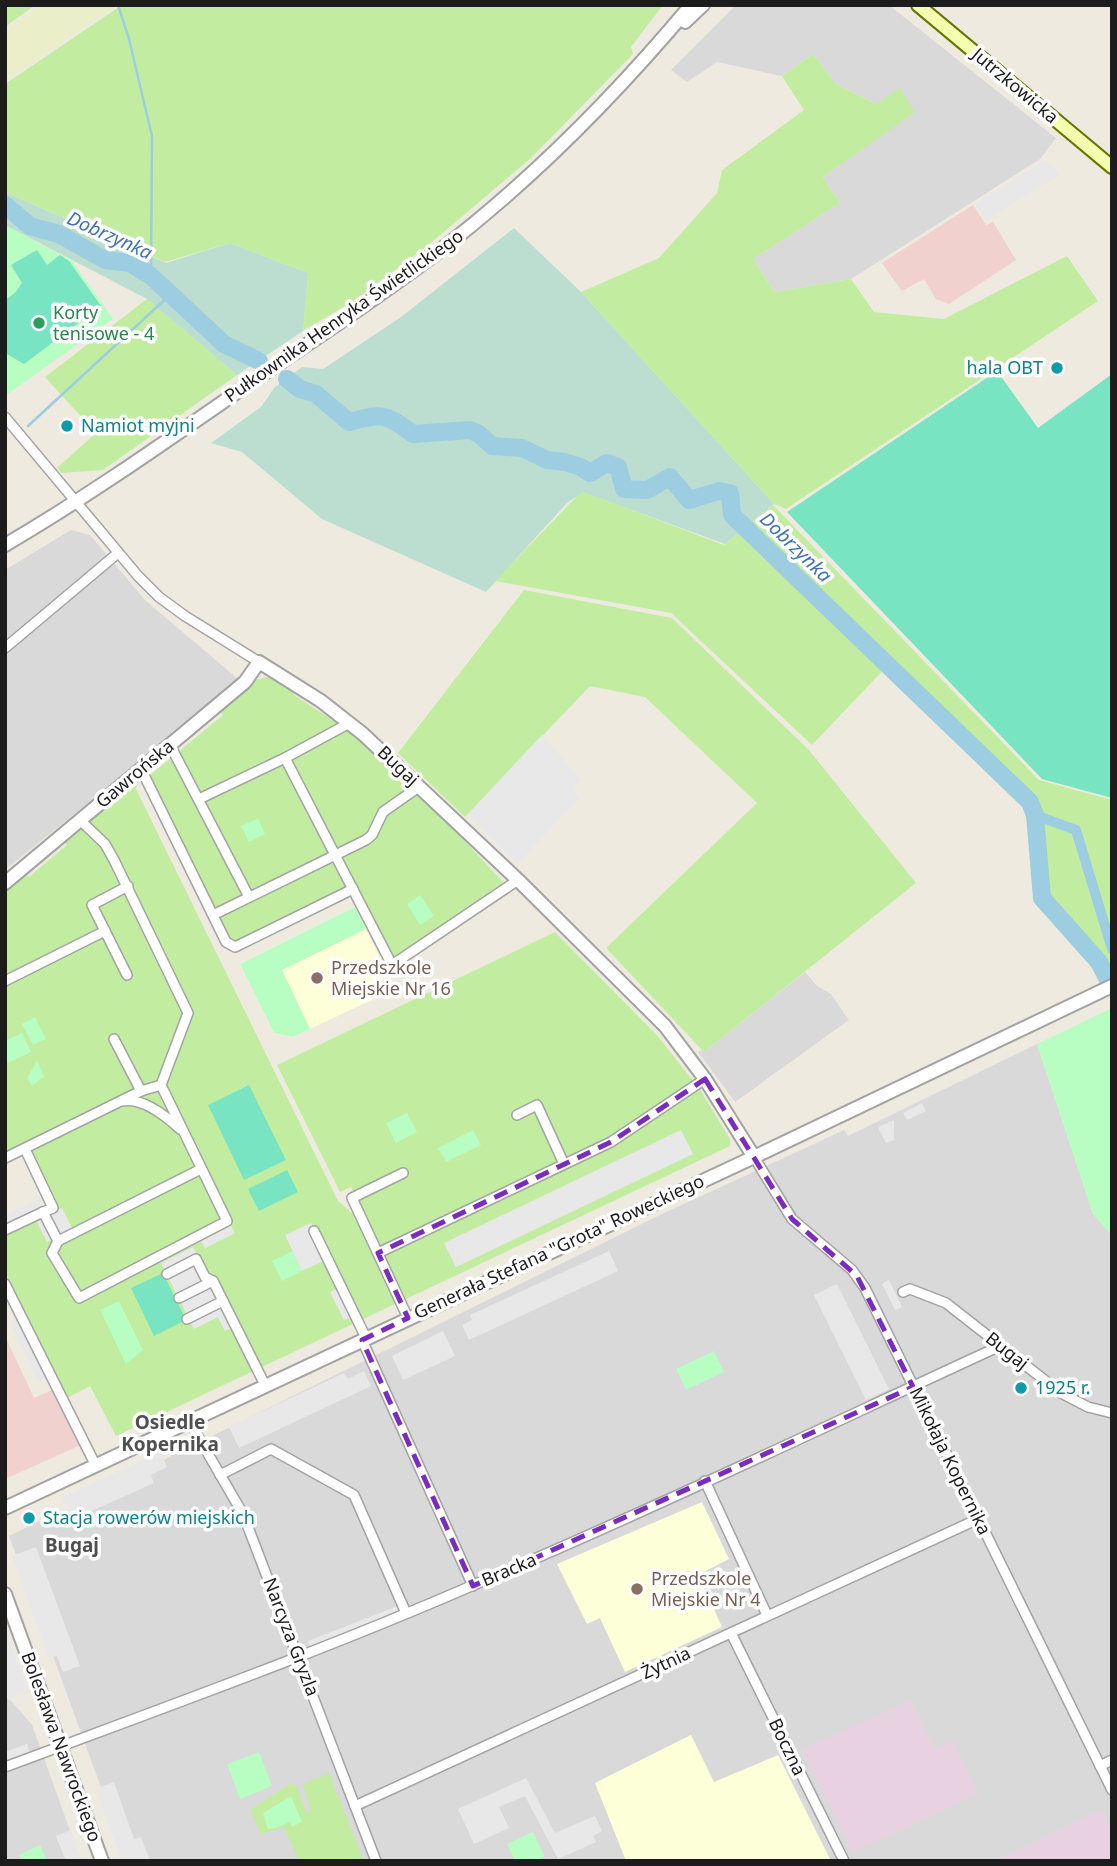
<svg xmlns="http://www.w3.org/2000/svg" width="1117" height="1866" viewBox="0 0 1117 1866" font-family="'Noto Sans',sans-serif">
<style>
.residential{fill:#dad9d9}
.commercial{fill:#f1d1ce}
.industrial{fill:#e8d2e2}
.education{fill:#fdffd9}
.farmland{fill:#eaefca}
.grass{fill:#c2eda1}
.wetland{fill:#bcded0}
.park{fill:#b8fdc2}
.pitch{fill:#78e4c1}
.parking{fill:#e8e8e8}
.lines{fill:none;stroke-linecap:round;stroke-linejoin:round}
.stream{stroke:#9dcde0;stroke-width:2.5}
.canal{stroke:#9dcde0;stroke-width:10}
.river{stroke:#9dcde0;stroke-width:18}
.minor-casing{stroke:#a3a3a3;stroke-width:12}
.tertiary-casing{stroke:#a3a3a3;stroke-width:16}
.secondary-casing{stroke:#627600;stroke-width:16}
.minor{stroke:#fff;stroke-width:9}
.tertiary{stroke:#fff;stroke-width:12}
.secondary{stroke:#f5feaf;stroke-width:12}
.marked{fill:none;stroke:#7b2cbf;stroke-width:5;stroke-dasharray:14 9;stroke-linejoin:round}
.leisure-dot{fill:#2e9e5b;stroke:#fff;stroke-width:2.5}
.culture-dot{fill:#0f9aa8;stroke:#fff;stroke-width:2.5}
.education-dot{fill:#8d6e63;stroke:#fff;stroke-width:2.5}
.labels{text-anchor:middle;stroke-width:7;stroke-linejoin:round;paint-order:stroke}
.street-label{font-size:18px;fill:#1c1c1c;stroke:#fff}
.leisure-label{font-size:18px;fill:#27864d;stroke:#fff;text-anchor:start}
.culture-label{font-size:18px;fill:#0d838f;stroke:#fff;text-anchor:start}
.education-label{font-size:18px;fill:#785e54;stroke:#fff;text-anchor:start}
.water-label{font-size:19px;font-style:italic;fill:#4273b2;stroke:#fff}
.neighbourhood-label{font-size:19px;font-weight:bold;fill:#4f4f4f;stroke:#fff}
</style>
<rect width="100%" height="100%" fill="#eeeae0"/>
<g class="residential">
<path d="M736,5H889L1056,138L1040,159L851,279L774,292L753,259L840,203L823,177L914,111L876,104L836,84L813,54L782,76L717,62L687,82L671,70Z"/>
<path d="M71,530L90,535L145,600L239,680L5,870V570Z"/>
<path d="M805,972L817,986L831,994L849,1020L735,1102L698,1052L701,1050L704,1052Z"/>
<path d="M1037,1044L1093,1214L1112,1235V1861H128L9,1536L660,1215L844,1130L848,1136Z"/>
<path d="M5,1694L32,1725L81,1861H5Z"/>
</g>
<g class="commercial">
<path d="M973,205L986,225L993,222L1016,260L949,304L936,299L924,279L902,291L882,263Z"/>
<path d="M5,1336L34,1398L54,1389L81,1445L5,1479Z"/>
</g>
<g class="industrial">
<path d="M911,1700L934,1749L953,1741L978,1794L853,1852L802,1750Z"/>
<path d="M1101,1810L1112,1833V1861H995Z"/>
</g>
<g class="education">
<path d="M355,907L383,964L381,967L393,990L293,1037L274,1033L240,964Z"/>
<path d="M702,1502L729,1559L698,1575L722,1627L625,1672L600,1618L587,1624L557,1564Z"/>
<path d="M691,1735L714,1782L778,1755L831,1861H626L595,1783Z"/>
</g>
<path class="farmland" d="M40,5H117L5,81V31Z"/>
<g class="grass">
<path d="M5,5H35L5,27Z"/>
<path d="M122,5H663L631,47L633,54L531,158L426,247L352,302L303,331L308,273L230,243L165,262L5,192V84Z"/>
<path d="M813,54L836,84L876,104L900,88L915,112L823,177L840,203L753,259L774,292L851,279L874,312L944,319L1067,256L1098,301L786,509L774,504L581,292L659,258L717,193L722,170L804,110L782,76Z"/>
<path d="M147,299L237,375L103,470L62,473L57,468L96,433L45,377Z"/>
<path d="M582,491L724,545L773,505L1039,780L1112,800V963L1108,964L1048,894L1038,801L890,663L812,745L671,613L495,581Z"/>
<path d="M524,590L672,618L809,750L916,883L704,1052L606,948L757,803L645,697L590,686L465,817L398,753Z"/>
<path d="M266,677L272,678L293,691L294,695L337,723L358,739L460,836L504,883L396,957L390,953L355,884L235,943L230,941L149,776L223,715L219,710L255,680Z"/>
<path d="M140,776L136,789L338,1201L353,1214L395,1304L116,1436L90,1386L67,1398L5,1272V1236L57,1208L26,1145L5,1154V888L24,872L29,877L67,845L63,840Z"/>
<path d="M555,932L657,1035L701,1091L730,1139V1146L406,1299L351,1187L340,1192L277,1065Z"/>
<path d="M329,1773L364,1861H299L284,1827L261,1834L250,1810L291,1783L297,1787L307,1813L311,1812L303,1784Z"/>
</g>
<g class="wetland">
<path d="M5,192L166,263L230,243L308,273L303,331L237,375L147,299L5,225Z"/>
<path d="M514,228L581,292L774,504L725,544L583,492L567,503L486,592L322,519L242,452L211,443L261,407L274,388L302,367L323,369L401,317Z"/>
</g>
<g class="park">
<path d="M5,225L72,261L113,319L5,396Z"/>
<path d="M258,818L265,834L249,842L241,826Z"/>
<path d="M420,895L434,916L420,925L407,904Z"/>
<path d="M355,907L366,929L282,970L310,1029L293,1037L274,1033L240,964Z"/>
<path d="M1112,1008V1236L1093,1214L1037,1044Z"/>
<path d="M35,1017L46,1039L33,1045L22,1024Z"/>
<path d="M22,1033L31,1052L5,1064V1041Z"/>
<path d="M37,1061L44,1077L32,1086L27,1078Z"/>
<path d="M407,1113L417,1132L396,1143L386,1123Z"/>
<path d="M473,1130L481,1145L446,1162L438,1148Z"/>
<path d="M293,1251L302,1271L282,1281L272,1261Z"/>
<path d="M119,1301L143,1350L126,1364L100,1310Z"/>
<path d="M714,1351L724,1372L686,1390L676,1369Z"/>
<path d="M259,1752L272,1786L240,1799L227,1764Z"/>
<path d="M291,1796L302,1822L292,1827L290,1822L273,1829H268L263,1813Z"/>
<path d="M533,1832L545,1857L538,1861H515L507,1844Z"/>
<path d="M40,1845L47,1861H22L19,1855Z"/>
</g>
<g class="pitch">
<path d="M37,250L47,265L60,255L69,261L101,306L24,364L5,353V300L15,293L22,283L11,265Z"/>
<path d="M997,371L1038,428L1112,374V798L1042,779L787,512Z"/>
<path d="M249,1085L286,1160L244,1180L208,1105Z"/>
<path d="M287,1170L298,1192L259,1211L248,1189Z"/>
<path d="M163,1273L186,1320L154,1336L131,1288Z"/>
</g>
<g class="parking">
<path d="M1045,160L1060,174L986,221L975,204Z"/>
<path d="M542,735L581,780L572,788L580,798L517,864L468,814Z"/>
<path d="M922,1103L926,1111L907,1120L903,1113Z"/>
<path d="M894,1120V1140L886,1143L878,1127Z"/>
<path d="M681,1130L693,1154L456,1267L444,1243Z"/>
<path d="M47,1196L53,1208L5,1230V1215Z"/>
<path d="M62,1208L73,1230L47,1242L36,1220Z"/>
<path d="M311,1223L327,1259L302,1271L285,1235Z"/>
<path d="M231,1226L235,1233L205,1248L201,1241Z"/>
<path d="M193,1247L232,1328L225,1331L218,1317L194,1329L161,1263Z"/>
<path d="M609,1251L618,1271L469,1340L462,1325L472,1320L470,1315Z"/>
<path d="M889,1280L902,1307L895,1310L882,1284Z"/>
<path d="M837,1284L889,1389L866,1400L814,1295Z"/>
<path d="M341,1287L355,1315L344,1320L330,1292Z"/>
<path d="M21,1316L51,1377L38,1382L11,1324Z"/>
<path d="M443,1331L455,1356L403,1380L392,1356Z"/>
<path d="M364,1371L371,1386L239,1448L229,1427L344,1373L348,1379Z"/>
<path d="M161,1452L167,1467L151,1475L154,1483L63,1524L57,1512L66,1508L62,1498Z"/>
<path d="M36,1547L80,1666L63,1672L57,1656L49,1658L12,1556Z"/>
<path d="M398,1606L401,1613L312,1649L308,1641Z"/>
<path d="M5,1628L29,1692L8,1700L5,1692Z"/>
<path d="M27,1744L30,1752L5,1761V1752Z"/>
<path d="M526,1778L555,1833L595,1816L602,1831L593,1836L596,1842L558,1859L525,1796L499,1807L509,1828L474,1844L458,1809Z"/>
<path d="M114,1782L134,1839L141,1837L150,1861H122L96,1789Z"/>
<path d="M71,1830L82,1861H66L56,1836Z"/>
</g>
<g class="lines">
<g class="stream">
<path d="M118,5L129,39L152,136L151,276"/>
<path d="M5,212L12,210"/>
<path d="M28,426L171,294"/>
</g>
<path class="canal" d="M1035,815L1076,830L1112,949"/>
<g class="river">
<path d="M5,205L30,226L59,234L105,260L130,263L151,276L224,344L259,361"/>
<path d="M287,379L300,389L316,394L349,422C384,413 384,413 413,434L470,430L479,434L492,446L522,448L547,460L565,462L581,467L590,473L607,463L618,467L624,489L647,490L670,477L689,500L719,491L730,493L732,515L1030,802L1035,815L1042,898L1099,962L1112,987"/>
</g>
<g class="minor-casing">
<g id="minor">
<path d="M5,417L138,576L159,597L185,616L259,662"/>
<path d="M5,648L118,553"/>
<path d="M170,745L249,897"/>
<path d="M285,758L392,965L518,880"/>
<path d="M141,769L226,942L235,947L353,889"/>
<path d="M199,799L285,758L344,726L348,722"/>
<path d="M213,915L366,840L372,835L383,812L420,786"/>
<path d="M105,931L127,975"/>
<path d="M5,981L105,931L92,905L128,886"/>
<path d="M114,1039L141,1091"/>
<path d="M122,1101C142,1097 166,1116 180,1129"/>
<path d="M517,1115L537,1105L564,1164"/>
<path d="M25,1149L53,1208L43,1212L58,1241L52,1253L79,1298L227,1221L161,1085"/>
<path d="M754,1157L792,1219L852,1270L865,1288L1112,1790"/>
<path d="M5,1158L141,1091L161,1085L188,1013L114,860L105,844L80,820"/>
<path d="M403,1173L352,1198L408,1318"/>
<path d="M5,1230L43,1212"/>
<path d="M314,1231L366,1338"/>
<path d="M58,1241L201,1169"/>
<path d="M378,1253L611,1142L705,1079"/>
<path d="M167,1274L196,1259L205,1277L213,1281L265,1385"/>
<path d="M5,1284L96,1466"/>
<path d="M903,1292L910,1289L946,1303L1061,1393L1088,1407L1112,1413"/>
<path d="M179,1298L213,1281"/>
<path d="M187,1319L223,1301"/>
<path d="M362,1340L473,1586"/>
<path d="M189,1421L243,1514L376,1861"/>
<path d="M220,1475L271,1449L354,1495L406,1613"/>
<path d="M705,1481L767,1615"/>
<path d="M731,1633L844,1861"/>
<path d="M1100,1766L1112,1760"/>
<path d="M5,1767C163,1708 322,1651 476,1584C653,1509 826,1426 1000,1346"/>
<path d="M355,1806L978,1519"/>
</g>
</g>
<g class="tertiary-casing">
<g id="tertiary">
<path d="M685,22L703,5"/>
<path d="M5,545C87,497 165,442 243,388C307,344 372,302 434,255C529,183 614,97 691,5"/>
<path d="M5,883L245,682L259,662L321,701L363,734L518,880L665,1026L705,1079L754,1157"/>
<path d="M5,1508L754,1157L1112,986"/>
<path d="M5,1594L102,1861"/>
</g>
</g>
<g class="secondary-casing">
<path id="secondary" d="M918,5L1112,167"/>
</g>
<use href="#minor" class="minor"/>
<use href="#tertiary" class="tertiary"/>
<use href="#secondary" class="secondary"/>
</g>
<path class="marked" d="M705,1079L792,1219L857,1276L913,1387L473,1586L362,1340L408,1318L378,1253L611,1142Z"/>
<circle class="leisure-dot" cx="39" cy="323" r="7"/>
<g class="culture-dot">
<circle cx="1057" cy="368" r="7"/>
<circle cx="67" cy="426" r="7"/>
<circle cx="1021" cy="1388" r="7"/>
<circle cx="29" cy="1518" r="7"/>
</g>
<g class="education-dot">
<circle cx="317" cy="978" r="7"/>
<circle cx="637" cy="1589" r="7"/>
</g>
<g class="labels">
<g class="street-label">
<text transform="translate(1015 86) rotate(40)" y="6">Jutrzkowicka</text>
<text transform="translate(344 316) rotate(-35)" y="6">Pułkownika Henryka Świetlickiego</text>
<text transform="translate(398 766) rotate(43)" y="6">Bugaj</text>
<text transform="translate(135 774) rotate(-40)" y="6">Gawrońska</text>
<text transform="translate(559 1247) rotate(-25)" y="6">Generała Stefana "Grota" Roweckiego</text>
<text transform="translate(1007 1351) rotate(38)" y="6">Bugaj</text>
<text transform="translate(950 1461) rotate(64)" y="6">Mikołaja Kopernika</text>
<text transform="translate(509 1570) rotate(-23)" y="6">Bracka</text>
<text transform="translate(291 1637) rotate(69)" y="6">Narcyza Gryzla</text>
<text transform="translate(666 1663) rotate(-25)" y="6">Żytnia</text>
<text transform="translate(61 1747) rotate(70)" y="6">Bolesława Nawrockiego</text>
<text transform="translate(787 1747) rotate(64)" y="6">Boczna</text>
</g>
<g class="leisure-label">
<text x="53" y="319">Korty<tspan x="53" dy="21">tenisowe - 4</tspan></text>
</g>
<g class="culture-label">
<text x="1043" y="374" text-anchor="end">hala OBT</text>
<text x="81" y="432">Namiot myjni</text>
<text x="1035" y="1394">1925 r.</text>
<text x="43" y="1524">Stacja rowerów miejskich</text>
</g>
<g class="education-label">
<text x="331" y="974">Przedszkole<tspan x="331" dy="21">Miejskie Nr 16</tspan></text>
<text x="651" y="1585">Przedszkole<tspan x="651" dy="21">Miejskie Nr 4</tspan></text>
</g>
<g class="water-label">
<text transform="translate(110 235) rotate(24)" y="7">Dobrzynka</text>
<text transform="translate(796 547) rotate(44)" y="7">Dobrzynka</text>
</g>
<g class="neighbourhood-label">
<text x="170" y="1429">Osiedle<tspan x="170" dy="22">Kopernika</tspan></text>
<text x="72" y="1552">Bugaj</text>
</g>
</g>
<rect width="1117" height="1866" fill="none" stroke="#1c1c1c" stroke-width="14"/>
</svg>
